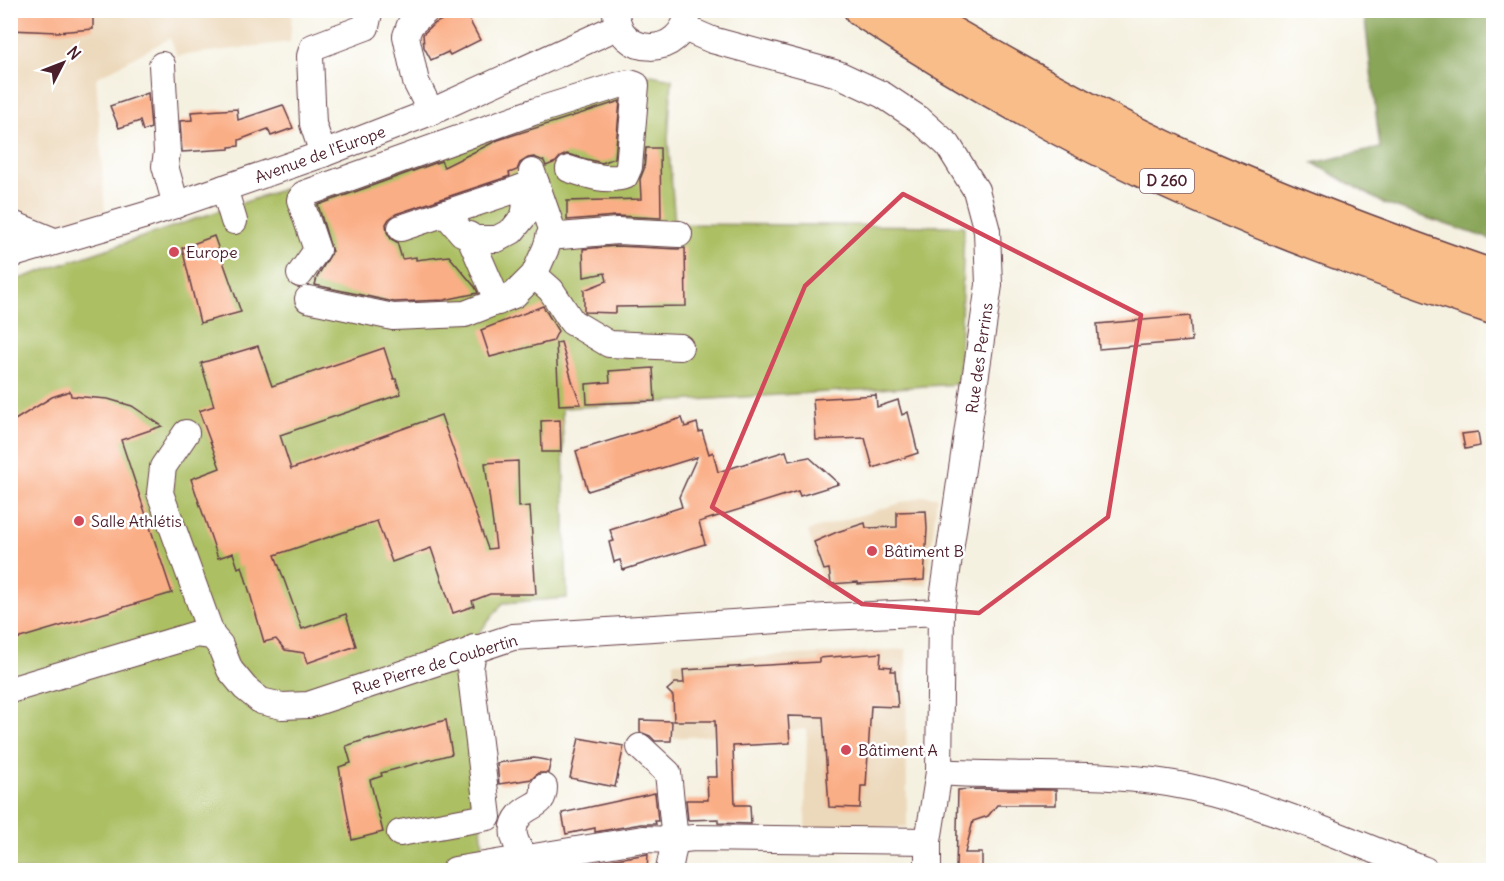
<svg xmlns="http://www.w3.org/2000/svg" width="1504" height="881" viewBox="0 0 1504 881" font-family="Delius,sans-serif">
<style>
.built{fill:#ecd8ba}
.green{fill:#acbf63;stroke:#7b6f47;stroke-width:1.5}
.forest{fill:#89a659;stroke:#6a6242;stroke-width:1.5}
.building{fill:#faae86}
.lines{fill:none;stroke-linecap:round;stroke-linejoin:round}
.minor-casing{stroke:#643e46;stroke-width:28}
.highway-casing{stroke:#643e46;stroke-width:36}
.minor{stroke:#fff;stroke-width:26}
.highway{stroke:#f8bd89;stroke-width:33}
.marked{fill:none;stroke:#d1495b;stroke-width:4.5;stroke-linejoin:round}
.poi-dot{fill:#d1495b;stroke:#fff;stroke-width:2}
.labels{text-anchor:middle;stroke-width:5;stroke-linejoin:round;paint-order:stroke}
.shield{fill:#fff;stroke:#80626b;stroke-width:1.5}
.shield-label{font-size:15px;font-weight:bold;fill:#4a1f2b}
.street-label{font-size:16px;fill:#4a1f2b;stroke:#fff}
.poi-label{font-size:16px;fill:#4a1f2b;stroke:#fff;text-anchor:start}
</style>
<rect width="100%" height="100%" fill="#fff"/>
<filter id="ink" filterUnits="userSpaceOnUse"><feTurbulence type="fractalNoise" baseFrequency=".0167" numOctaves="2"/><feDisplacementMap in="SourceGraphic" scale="12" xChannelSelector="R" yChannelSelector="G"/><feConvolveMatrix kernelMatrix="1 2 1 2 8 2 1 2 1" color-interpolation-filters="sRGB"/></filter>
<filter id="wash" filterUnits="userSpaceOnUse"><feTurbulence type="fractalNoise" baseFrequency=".008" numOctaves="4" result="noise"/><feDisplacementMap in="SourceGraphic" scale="24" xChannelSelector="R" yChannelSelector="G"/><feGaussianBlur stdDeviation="1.35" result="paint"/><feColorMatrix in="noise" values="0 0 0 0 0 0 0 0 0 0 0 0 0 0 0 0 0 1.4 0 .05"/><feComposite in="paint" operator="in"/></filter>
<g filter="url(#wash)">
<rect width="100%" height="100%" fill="#f5f1e1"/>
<g class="built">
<path d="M11,11H292L290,42L177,56L170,38L96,78L105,211L11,240Z"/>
<path d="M924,496L937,497L927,585L824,588L808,531Z"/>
<path d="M906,649L907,827L805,829L807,729L673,738V662Z"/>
</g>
<path class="green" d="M631,71L672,79L668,139L675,224L964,226L959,384L562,408L567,598L503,603L470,644L464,667L484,855L383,870H11L10,282Z"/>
<path class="forest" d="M1364,11H1493V240L1385,204L1313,163L1380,148Z"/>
<g id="blocks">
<g class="building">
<path d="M10,10H93V29L57,32L10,30Z"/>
<path d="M460,10H464L480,40L450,55L448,52L431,60L424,47L423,34L434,24Z"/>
<path d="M148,93L151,128L143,131L140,121L119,128L110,106Z"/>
<path d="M620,101L615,158L602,163L567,154L560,157L556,162L546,166L544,161L534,157L528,158L520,163L517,170L509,173L510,176L396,214L389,219L386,224L387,232L391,239L397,242L402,259L416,257V260L449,256L475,287L478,293L444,300L394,302L315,285L317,277L332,252L318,205L441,161L444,167L498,140Z"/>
<path d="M283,105L293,128L271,136L268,129L239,140V146L229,147V149L182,152L180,121L192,120L191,112L237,109L238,120Z"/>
<path d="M646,148H660L661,218L616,216L567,220V201L641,199L640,179L644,169Z"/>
<path d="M214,236L241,312L200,323L182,248Z"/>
<path d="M617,246L678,249L685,248L686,306L616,307V313L584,312V290L607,281L605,273L584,277L583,249Z"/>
<path d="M543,306L558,331L553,341L490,357L481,330Z"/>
<path d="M1190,316L1192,341L1099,349L1097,324Z"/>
<path d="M561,342L573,384L581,404L559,405L556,343Z"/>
<path d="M258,346L272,386L384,348L394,379H396L401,394L280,435L291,469L441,415L488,549L496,548L485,463L518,461L519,507L530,506L536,594H490L472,601L474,606L453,613L431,548L392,562L377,521L275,555L302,629L346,614L356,646L307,663L304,653L285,650L276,639L264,642L242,566L238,568L233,553L218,558L191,479L220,468L199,411L214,406L201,363Z"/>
<path d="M653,368L655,401L587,404L586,384L610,382L609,371Z"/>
<path d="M70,391L71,396L108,399L132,406L162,426L121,440L172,593L10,641V423L52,397Z"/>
<path d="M876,395L877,407L898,400L902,415L908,412L918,453L873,468L865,438L816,440L813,399Z"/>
<path d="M682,418L685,427L697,423L699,432L702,431L709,454L713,452L718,472L786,451L789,461L809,457L839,484L800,496L798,491L699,522L705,544L623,570L620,560L614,562L609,542L614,541L610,530L682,507L679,497L697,457L588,491L576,451Z"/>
<path d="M560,420L561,452H542L541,421Z"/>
<path d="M1478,432L1480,446L1465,449L1462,434Z"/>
<path d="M926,511L927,529L924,580L858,584V582L831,584L829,569L824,570L814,542L837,532L865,523L866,528L897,527V512Z"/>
<path d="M881,653L880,666L892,667L891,671H895L898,707L871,706L866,786H861L860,808L829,807L823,717L788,716L790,743L733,746L735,805H750L751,824L718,823V819L688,820L686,800H708L707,777H717L715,721H674L673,696L667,690L675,683H684L683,670L819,662V658Z"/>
<path d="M446,720L452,754L381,773L382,776L370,780L383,832L352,840L339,767L351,763L346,746L370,738V740Z"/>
<path d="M640,720L672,721L671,741H655L650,736L640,732Z"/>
<path d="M579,738L624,746L615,787L570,778Z"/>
<path d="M534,758L551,761L548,773H538L532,779L499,784L497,763Z"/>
<path d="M975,789L1056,790V805H997L988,816L973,821L965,853H982V870H956L958,790Z"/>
<path d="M655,793L658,821H655L656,824H641L595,832V828L566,834L562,813Z"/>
<path d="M648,854L647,870H599L598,862Z"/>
</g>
</g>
</g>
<g filter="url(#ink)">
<use href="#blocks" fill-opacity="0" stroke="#643e46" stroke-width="1.5"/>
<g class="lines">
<g class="minor-casing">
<g id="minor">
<path d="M427,10L410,25L406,36L416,82L431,112"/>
<path d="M616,11C616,58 684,60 688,10"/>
<path d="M684,28L712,40L838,74L883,95L919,119L948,145L976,190L987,231L989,285L941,612L939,772L928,841V870"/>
<path d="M162,65L167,152L165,166L176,205"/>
<path d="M323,154L313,124L310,56L313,47L366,27L369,13"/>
<path d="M224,188L234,221"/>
<path d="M445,213L462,233L476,239H497L512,231L524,216L526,205L521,188"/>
<path d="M10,223L54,241"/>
<path d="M401,228L536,183"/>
<path d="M469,235L498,302"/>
<path d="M549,237L617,231L679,234"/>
<path d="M10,255L146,215L323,154L431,112L619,26"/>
<path d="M300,274L317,250L300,200L304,194L536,111L619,85L630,83L636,85L629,167L625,176C607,182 587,175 569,169"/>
<path d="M534,275L551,290L572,322L609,344L680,347"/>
<path d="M308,299L393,317L465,314L514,295L534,275L546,248L552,229L532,172"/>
<path d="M186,433L163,467L160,493L212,636"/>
<path d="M10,690L197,634L212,636L220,645L230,670L245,688L261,701L282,706L308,705L513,637L826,617L941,612"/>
<path d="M640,747L668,773L675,840L669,870"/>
<path d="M939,772C1020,778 1109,770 1189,787C1270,805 1347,840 1425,870"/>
<path d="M400,833L488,817L470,668L474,648"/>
<path d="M527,858C516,846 507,830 520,815C531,803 544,807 544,787"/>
<path d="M455,870L643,839L675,840L694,838L928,841"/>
</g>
</g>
<g class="highway-casing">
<g id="highway">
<path d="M861,10C954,71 1050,127 1150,174C1262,226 1377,268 1494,308"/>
<path d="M911,10C1004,64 1098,118 1196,162C1293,205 1393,242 1494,277"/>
</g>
</g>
<use href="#minor" class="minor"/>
<use href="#highway" class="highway"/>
</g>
</g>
<path class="marked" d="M903,194L1141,315L1108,517L979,613L862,604L712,507L805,286Z"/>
<g class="poi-dot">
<circle cx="174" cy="252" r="6"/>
<circle cx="79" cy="521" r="6"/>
<circle cx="872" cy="551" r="6"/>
<circle cx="846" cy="750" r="6"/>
</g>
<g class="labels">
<rect class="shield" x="1140" y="169" width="54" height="24" rx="4.5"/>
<g class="shield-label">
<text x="1167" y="186">D 260</text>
</g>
<g class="street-label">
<text transform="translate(320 154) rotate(-20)" y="6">Avenue de l'Europe</text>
<text transform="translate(979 358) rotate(-82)" y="6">Rue des Perrins</text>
<text transform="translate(435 664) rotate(-17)" y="6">Rue Pierre de Coubertin</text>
</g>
<g class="poi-label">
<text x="186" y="258">Europe</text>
<text x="91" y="527">Salle Athlétis</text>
<text x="884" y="557">Bâtiment B</text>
<text x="858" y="756">Bâtiment A</text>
</g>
</g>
<rect width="1504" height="881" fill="none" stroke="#fff" stroke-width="36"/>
<g transform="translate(63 63) rotate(48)" stroke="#ffffff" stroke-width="4.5" paint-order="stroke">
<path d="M0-4.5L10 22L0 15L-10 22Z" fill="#4a1f2b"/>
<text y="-9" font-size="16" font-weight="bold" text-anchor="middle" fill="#4a1f2b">N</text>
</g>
</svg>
